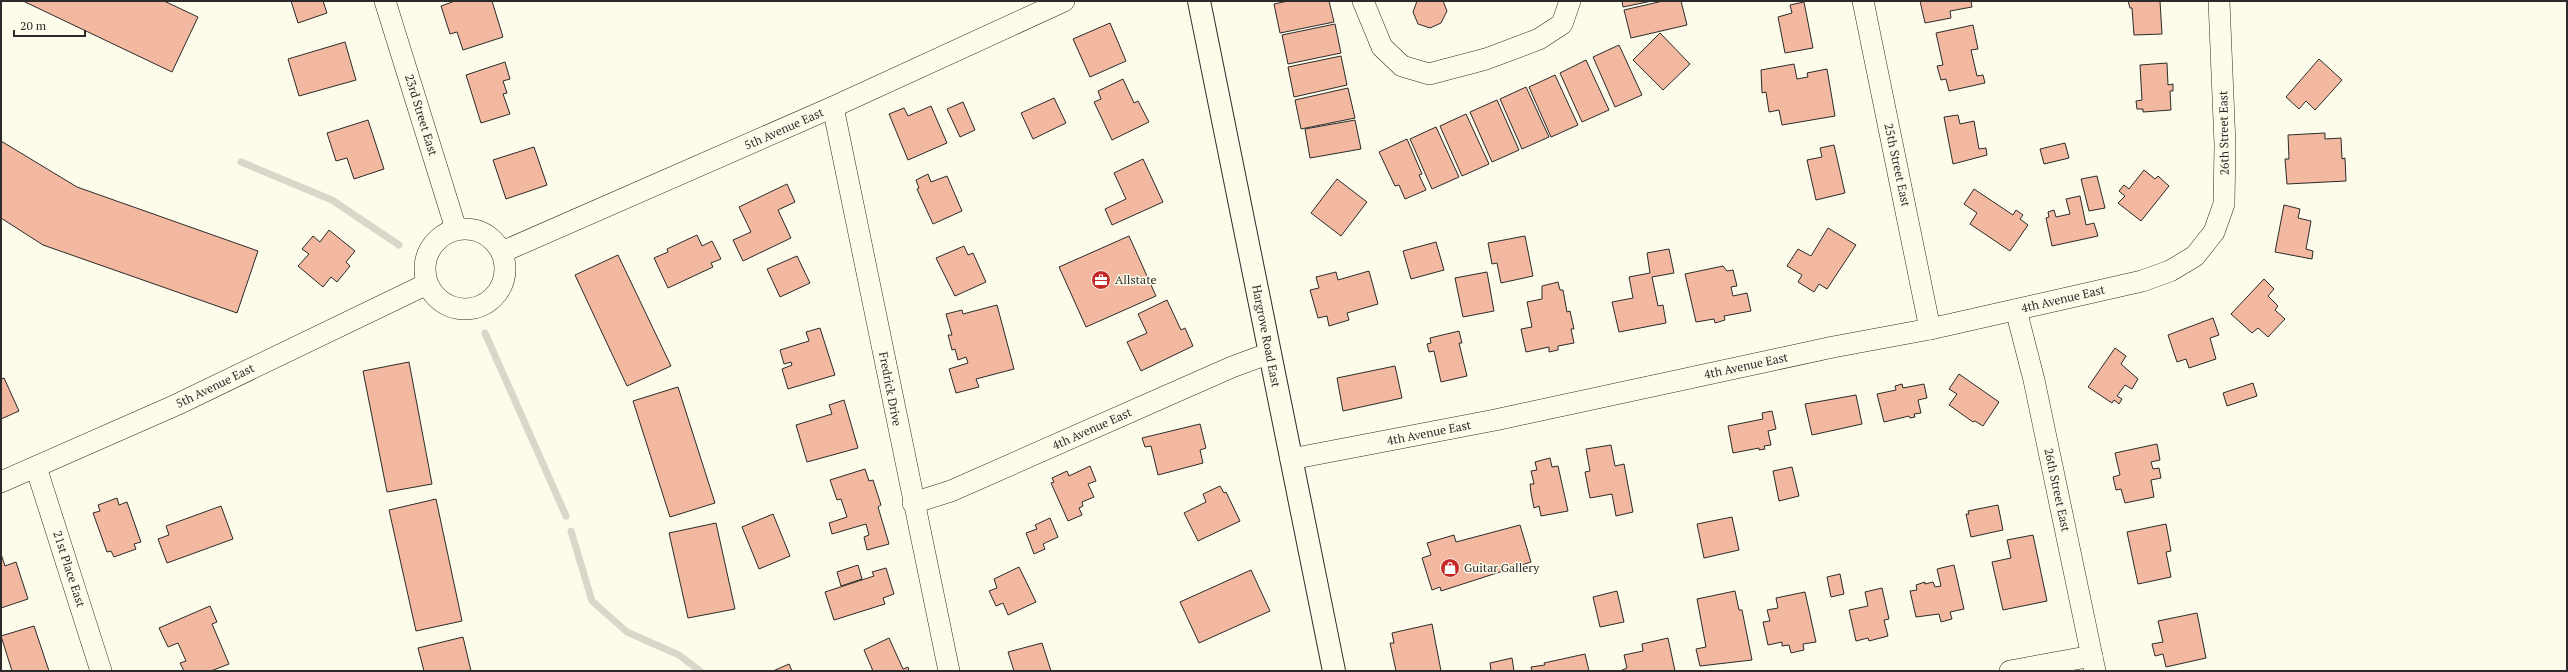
<svg xmlns="http://www.w3.org/2000/svg" width="2568" height="672" viewBox="0 0 2568 672" font-family="'PT Serif',serif">
<style>
.lines{fill:none;stroke-linecap:round;stroke-linejoin:round}
.stream{stroke:#d8d7c9;stroke-width:7}
.building{fill:#f2b8a0;stroke:#2b2b2b}
.street-casing{stroke:#2b2b2b;stroke-width:22}
.secondary-casing{stroke:#2b2b2b;stroke-width:24}
.street{stroke:#fdfbea;stroke-width:21}
.secondary{stroke:#fdfbea;stroke-width:22}
.labels{text-anchor:middle;stroke-width:3;stroke-linejoin:round;paint-order:stroke}
.street-label{font-size:12px;fill:#2b2b2b;stroke:#fdfbea}
.poi-label{font-size:12px;fill:#2b2b2b;stroke:#fdfbea;text-anchor:start}
</style>
<rect width="100%" height="100%" fill="#fdfbea"/>
<g class="lines">
<g class="stream">
<path d="M241,162L332,200L399,245"/>
<path d="M485,333L566,516"/>
<path d="M571,531L592,601L627,632L679,655L700,671"/>
</g>
</g>
<g class="building">
<path d="M23,1H164L198,17L172,72Z"/>
<path d="M291,1H323L327,13L298,23Z"/>
<path d="M455,1H492L503,37L463,50L457,32L450,34L441,6Z"/>
<path d="M1288,1H1329L1334,22L1280,33L1274,4Z"/>
<path d="M1417,1H1443L1447,11L1441,23L1430,28L1418,24L1413,12Z"/>
<path d="M1622,1H1652L1623,7Z"/>
<path d="M1663,1H1681L1687,25L1631,38L1624,10Z"/>
<path d="M1920,1H1971L1972,7L1950,11L1951,18L1925,23Z"/>
<path d="M2128,1H2160L2162,34L2134,35L2132,8H2130Z"/>
<path d="M1804,2L1813,48L1785,53L1778,17L1792,13L1790,5Z"/>
<path d="M1110,23L1126,61L1090,77L1073,39Z"/>
<path d="M1335,24L1341,53L1288,64L1282,35Z"/>
<path d="M1973,25L1978,49L1971,50L1977,76L1983,75L1985,83L1949,91L1946,79L1941,80L1937,66L1943,65L1936,33Z"/>
<path d="M1660,33L1690,64L1663,90L1633,60Z"/>
<path d="M345,42L356,80L299,96L288,59Z"/>
<path d="M1619,45L1642,95L1615,107L1593,57Z"/>
<path d="M1341,56L1347,85L1294,97L1288,67Z"/>
<path d="M2319,59L2342,80L2315,110L2306,101L2299,109L2286,97Z"/>
<path d="M1586,60L1609,110L1582,122L1560,73Z"/>
<path d="M505,62L510,79L503,81L507,93L503,94L510,114L481,123L466,75Z"/>
<path d="M2167,63L2168,85L2173,84V91H2170L2171,110L2143,112V109H2137L2136,101L2142,100L2140,65Z"/>
<path d="M1794,64L1797,79L1808,77L1807,73L1827,69L1835,116L1782,125L1779,110L1769,112L1766,92L1762,93L1761,70Z"/>
<path d="M1555,75L1578,125L1551,137L1529,87Z"/>
<path d="M1123,79L1134,103L1138,101L1149,122L1112,140L1094,102L1101,99L1098,91Z"/>
<path d="M1526,87L1549,137L1522,149L1500,99Z"/>
<path d="M1348,88L1355,118L1301,129L1295,100Z"/>
<path d="M1054,98L1066,123L1033,139L1021,113Z"/>
<path d="M1497,100L1519,150L1492,162L1470,112Z"/>
<path d="M963,102L975,130L960,137L947,109Z"/>
<path d="M931,106L947,143L908,160L889,114L904,108L908,116Z"/>
<path d="M1466,114L1489,164L1462,176L1440,126Z"/>
<path d="M1958,115L1960,124L1974,121L1979,149L1986,148L1987,155L1953,164L1944,117Z"/>
<path d="M368,120L384,169L354,179L347,158L336,161L327,133Z"/>
<path d="M1355,120L1361,149L1310,158L1305,129Z"/>
<path d="M1436,127L1459,177L1432,189L1410,139Z"/>
<path d="M2325,133V139L2341,138L2342,159L2345,158L2346,181L2287,184L2285,159H2289L2288,135Z"/>
<path d="M1407,139L1422,174L1419,175L1426,190L1405,199L1399,185L1395,186L1379,152Z"/>
<path d="M1,141L77,187L258,251L237,313L43,245L1,218Z"/>
<path d="M2065,143L2069,158L2044,164L2040,149Z"/>
<path d="M1834,145L1845,193L1816,200L1807,160L1822,157L1820,148Z"/>
<path d="M534,147L547,185L506,199L493,160Z"/>
<path d="M1143,159L1163,202L1112,225L1105,209L1126,199L1114,173Z"/>
<path d="M2144,170L2155,179L2158,176L2169,186L2141,221L2118,203L2125,196L2119,191L2124,185L2129,189Z"/>
<path d="M928,174L931,182L947,176L962,211L933,224L917,189L919,188L916,180Z"/>
<path d="M2097,176L2105,208L2089,211L2081,179Z"/>
<path d="M1337,179L1367,202L1341,236L1311,213Z"/>
<path d="M787,184L795,202L778,210L791,238L743,261L733,240L751,232L739,207Z"/>
<path d="M1974,189L2013,215L2016,210L2023,215L2020,219L2028,225L2010,251L1970,224L1977,213L1964,204Z"/>
<path d="M2080,196L2086,225L2094,223L2098,236L2052,246L2046,218L2049,217L2048,212L2054,210L2056,217L2070,214L2066,199Z"/>
<path d="M2284,205L2300,209L2298,218L2311,221L2306,249L2313,251L2312,259L2275,252Z"/>
<path d="M1828,228L1856,245L1827,289L1819,284L1814,292L1798,282L1802,275L1787,266L1798,249L1811,256Z"/>
<path d="M329,230L355,251L346,262L350,266L337,282L331,277L323,287L298,266L309,254L302,249L313,236L320,242Z"/>
<path d="M697,235L702,246L712,241L721,259L711,263L713,267L668,288L654,258L668,252L667,249Z"/>
<path d="M1129,236L1156,296L1086,327L1059,267Z"/>
<path d="M1525,236L1533,276L1501,283L1497,263L1492,264L1488,243Z"/>
<path d="M1436,242L1444,270L1411,279L1403,251Z"/>
<path d="M964,246L968,255L973,253L986,282L955,296L936,258Z"/>
<path d="M1669,249L1674,273L1652,277L1658,306L1663,305L1666,323L1619,332L1612,302L1633,298L1629,277L1650,273L1647,253Z"/>
<path d="M618,255L671,366L627,386L575,275Z"/>
<path d="M797,256L810,283L780,297L767,269Z"/>
<path d="M1723,266L1727,271L1733,270L1737,286L1731,287L1733,296L1747,293L1751,311L1724,316L1725,320L1715,323L1714,319L1696,322L1685,274Z"/>
<path d="M1369,271L1378,304L1347,313L1349,320L1329,326L1327,316L1318,318L1310,290L1319,288L1316,277L1336,272L1338,280Z"/>
<path d="M1487,272L1494,311L1463,317L1455,278Z"/>
<path d="M2264,279L2274,289L2268,296L2278,306L2275,310L2285,319L2268,337L2258,328L2252,333L2231,314Z"/>
<path d="M1558,282L1560,290H1563L1567,312L1570,311L1574,329H1571L1574,343L1558,346V350L1549,352V347L1526,352L1521,329L1532,327L1527,302L1542,299V286Z"/>
<path d="M1167,300L1181,330L1185,328L1193,346L1141,371L1127,342L1147,333L1138,314Z"/>
<path d="M997,305L1014,369L976,379L979,387L956,393L949,369L968,363L966,357L958,360L955,349L952,350L948,335H952L946,314L962,310L963,314Z"/>
<path d="M2213,318L2219,335L2210,338L2216,359L2189,368L2186,359L2177,362L2168,335Z"/>
<path d="M820,328L835,375L788,389L782,369L792,365L791,362L784,364L780,350L809,341L806,332Z"/>
<path d="M1459,331L1462,343H1459L1467,376L1441,382L1434,351L1429,352L1427,344L1431,343L1430,338Z"/>
<path d="M2115,348L2126,356L2121,364L2138,379L2132,389L2125,385L2117,396L2122,399L2119,404L2114,400L2112,403L2088,387Z"/>
<path d="M409,362L432,484L387,492L363,371Z"/>
<path d="M1395,366L1402,398L1343,411L1337,378Z"/>
<path d="M1959,374L1999,402L1983,426L1975,421L1973,422L1949,405L1957,394L1949,389Z"/>
<path d="M4,378L19,411L1,419V379Z"/>
<path d="M2253,383L2257,396L2227,406L2223,393Z"/>
<path d="M1902,384L1903,388L1924,384L1927,398L1918,400L1921,413L1914,414L1915,417L1910,418L1909,416L1884,422L1877,394L1896,390L1895,386Z"/>
<path d="M678,387L715,503L670,517L633,401Z"/>
<path d="M1856,395L1862,424L1812,435L1805,404Z"/>
<path d="M844,400L858,448L807,462L796,425L832,414L829,405Z"/>
<path d="M1772,411L1776,429L1768,431L1771,445L1764,446L1765,449L1759,450V448L1733,453L1728,426L1763,419L1762,413Z"/>
<path d="M1200,424L1206,448L1200,450L1203,463L1158,475L1151,446L1145,447L1142,438Z"/>
<path d="M2157,444L2160,460L2151,462L2153,469L2159,468L2161,478L2151,480L2154,497L2125,503L2121,489L2116,490L2113,477L2120,475L2115,453Z"/>
<path d="M1611,445L1615,466L1624,464L1633,512L1616,516L1612,494L1590,498L1585,472L1590,471L1586,449Z"/>
<path d="M1550,458L1552,467L1558,466L1568,511L1541,516L1539,506L1534,508L1531,493L1530,484H1534L1531,471L1537,470L1535,462Z"/>
<path d="M1090,466L1096,481L1088,484L1094,497L1082,502L1083,506L1079,508L1082,515L1068,521L1051,483L1054,482L1052,478L1067,471L1069,476Z"/>
<path d="M1792,467L1799,496L1779,501L1773,471Z"/>
<path d="M865,469L869,481L873,480L881,505L878,507L889,544L867,550L864,537L869,535L866,524L832,534L829,523L847,517L841,499L837,500L830,480Z"/>
<path d="M1220,486L1224,493L1226,492L1240,521L1198,541L1184,513L1206,502L1203,494Z"/>
<path d="M117,498L119,505L127,502L141,542L134,544L136,549L114,557L111,551L107,552L93,513L100,511L98,505Z"/>
<path d="M436,499L462,621L416,631L389,510Z"/>
<path d="M1998,505L2003,530L1971,537L1966,514H1969L1968,511Z"/>
<path d="M221,506L233,539L167,563L158,539L169,535L166,526Z"/>
<path d="M773,514L790,556L759,569L742,527Z"/>
<path d="M1732,517L1739,550L1704,558L1697,524Z"/>
<path d="M1050,518L1058,537L1043,544L1045,549L1034,554L1026,533L1037,529L1035,525Z"/>
<path d="M716,523L735,609L688,618L669,533Z"/>
<path d="M2166,524L2171,551L2166,552L2171,577L2138,584L2127,532Z"/>
<path d="M1520,525L1531,562L1441,591L1440,587L1432,590L1422,558L1431,555L1427,543L1454,535L1456,542Z"/>
<path d="M2033,535L2047,601L2003,610L1992,562L2011,558L2007,540Z"/>
<path d="M1,554L5,566L16,562L28,599L1,608Z"/>
<path d="M858,565L862,579L841,586L837,572Z"/>
<path d="M1954,565L1964,609L1950,612L1952,619L1941,622L1939,614L1916,617L1910,591L1917,590L1916,585L1925,582V584L1933,582L1935,587L1941,586L1937,569Z"/>
<path d="M1019,567L1036,602L1008,615L1003,603L996,606L989,591L997,588L994,579Z"/>
<path d="M886,568L894,594L883,598L885,604L834,620L825,592L874,576L872,572Z"/>
<path d="M1251,570L1270,611L1199,643L1180,602Z"/>
<path d="M1840,574L1844,594L1831,597L1827,577Z"/>
<path d="M1882,588L1889,619L1884,620L1888,636L1869,641L1868,638L1856,641L1849,610L1868,606L1865,592Z"/>
<path d="M1617,591L1624,622L1600,627L1593,597Z"/>
<path d="M1735,591L1739,610H1742L1752,660L1700,666L1696,649L1706,647L1697,599Z"/>
<path d="M1805,592L1816,642L1803,644L1804,650L1791,653L1789,645L1782,646V642L1768,645L1763,622L1770,621L1767,610L1778,608L1776,598Z"/>
<path d="M210,606L217,622L212,624L229,664L211,671H184L180,663L186,661L178,643L168,647L159,628Z"/>
<path d="M2197,613L2206,658L2166,667L2163,654L2155,656L2152,644L2163,642L2158,621Z"/>
<path d="M1432,624L1441,671H1396L1390,643H1394L1392,633Z"/>
<path d="M34,626L49,671H12L1,636Z"/>
<path d="M463,637L471,671H424L418,648Z"/>
<path d="M889,638L903,669L908,667L909,671H873L864,650Z"/>
<path d="M1668,638L1675,671H1620L1627,668L1624,655L1643,651L1642,644Z"/>
<path d="M1042,643L1051,671H1014L1008,652Z"/>
<path d="M1585,654L1589,671H1532L1531,667L1545,665L1544,663Z"/>
<path d="M1512,658L1514,671H1491L1490,663Z"/>
<path d="M789,664L792,671H773Z"/>
</g>
<g class="lines">
<g class="street-casing">
<g id="street">
<path d="M385,1L456,229"/>
<path d="M1363,1L1382,47L1402,66L1429,74L1486,59L1539,39L1562,24L1570,1"/>
<path d="M1863,1L1930,329"/>
<path d="M833,107L949,671"/>
<circle cx="465" cy="269" r="40"/>
<path d="M502,252L833,107L1064,1"/>
<path d="M2016,310L2034,380L2095,671"/>
<path d="M1291,459L1495,420L1833,347L1930,329L2142,281L2170,271L2195,256L2214,232L2224,204L2225,145L2219,1"/>
<path d="M36,467L101,671"/>
<path d="M1,482L176,405L427,284"/>
<path d="M913,503L951,491L1232,367L1270,353"/>
<path d="M2010,671L2092,656"/>
</g>
</g>
<g class="secondary-casing">
<path id="secondary" d="M1199,1L1334,671"/>
</g>
<use href="#street" class="street"/>
<use href="#secondary" class="secondary"/>
</g>
<defs>
<g id="office-disc" transform="scale(1)"><circle r="9.5" fill="#c62828" stroke="#fdfbea"/><path d="M-6-3h4V-5.5h4V-3h4V5H-6ZM-1-4.5V-3h2v-1.5ZM-6 0V1H6V0Z" fill="#fff"/></g>
<g id="shop-disc" transform="scale(1)"><circle r="9.5" fill="#c62828" stroke="#fdfbea"/><path d="M-5-2.5h2.3a2.7 3.5 0 0 1 5.4 0H5L5.5 6h-11ZM-1.5-2.5h3a1.5 2.3 0 0 0-3 0Z" fill="#fff"/></g>
</defs>
<g fill-rule="evenodd">
<use href="#office-disc" x="1101" y="280"/>
<use href="#shop-disc" x="1450" y="568"/>
</g>
<g class="labels">
<g class="street-label">
<text transform="translate(421 115) rotate(73)" y="4">23rd Street East</text>
<text transform="translate(784 129) rotate(-24)" y="4">5th Avenue East</text>
<text transform="translate(2224 133) rotate(-91)" y="4">26th Street East</text>
<text transform="translate(1897 165) rotate(78)" y="4">25th Street East</text>
<text transform="translate(2063 299) rotate(-13)" y="4">4th Avenue East</text>
<text transform="translate(1266 336) rotate(79)" y="4">Hargrove Road East</text>
<text transform="translate(1746 366) rotate(-12)" y="4">4th Avenue East</text>
<text transform="translate(215 386) rotate(-26)" y="4">5th Avenue East</text>
<text transform="translate(890 389) rotate(79)" y="4">Fredrick Drive</text>
<text transform="translate(1092 429) rotate(-24)" y="4">4th Avenue East</text>
<text transform="translate(1429 433) rotate(-11)" y="4">4th Avenue East</text>
<text transform="translate(2057 490) rotate(78)" y="4">26th Street East</text>
<text transform="translate(69 569) rotate(72)" y="4">21st Place East</text>
</g>
<g class="poi-label">
<text x="1115" y="284">Allstate</text>
<text x="1464" y="572">Guitar Gallery</text>
</g>
</g>
<rect width="2568" height="672" fill="none" stroke="#2b2b2b" stroke-width="4"/>
<path d="M14 30v6h71v-6" fill="none" stroke="#2b2b2b" stroke-width="2"/>
<text x="20" y="30" font-size="12" fill="#2b2b2b" stroke="#fdfbea" stroke-width="3" paint-order="stroke">20 m</text>
</svg>
